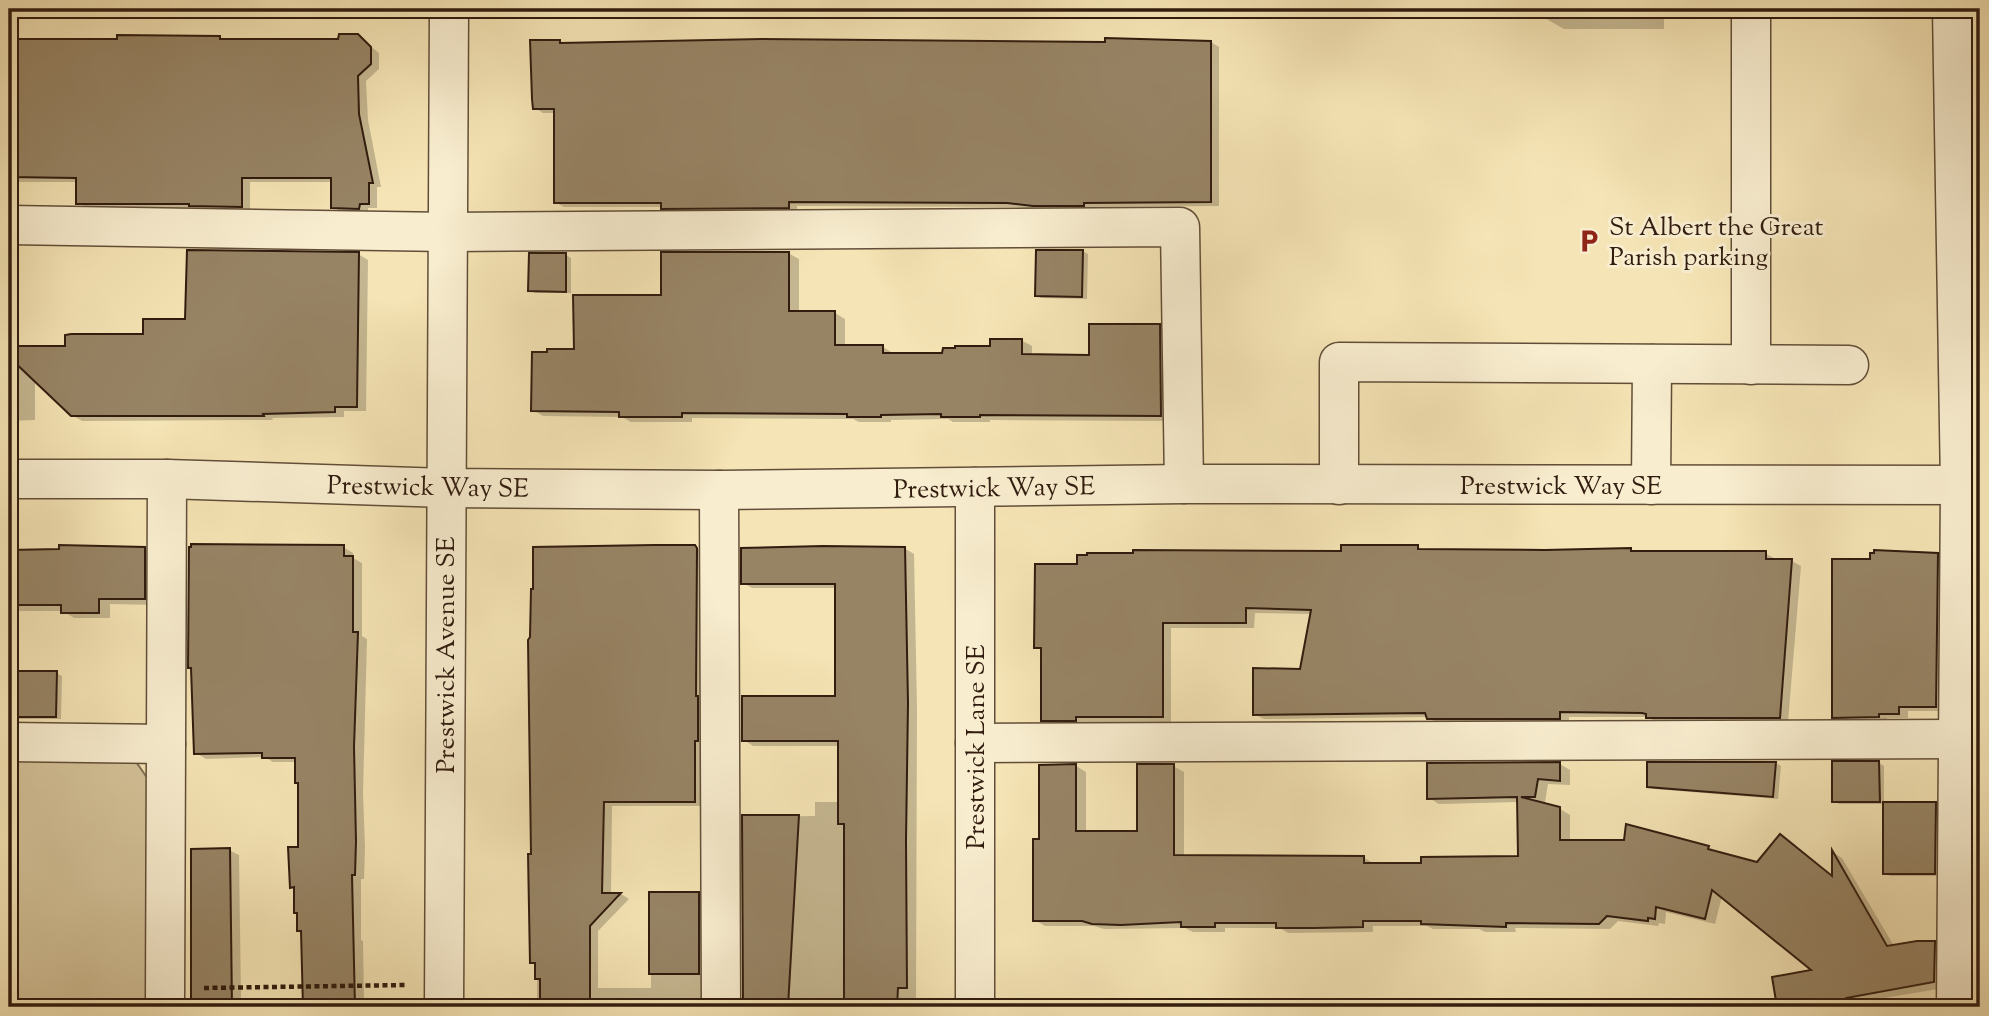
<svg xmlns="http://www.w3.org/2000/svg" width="1989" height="1016" viewBox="0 0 1989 1016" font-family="'Sorts Mill Goudy',serif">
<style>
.green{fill:#d4c299;stroke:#826f54;stroke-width:2}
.shadow{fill:#0003;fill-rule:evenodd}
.building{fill:#978465;stroke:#311c0f;stroke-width:2}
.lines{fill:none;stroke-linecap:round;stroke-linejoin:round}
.minor-casing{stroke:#624e38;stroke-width:41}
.path{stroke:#311c0f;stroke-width:4.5;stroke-dasharray:5 3.5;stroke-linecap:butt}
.minor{stroke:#f8edcf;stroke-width:38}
.labels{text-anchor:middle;stroke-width:6;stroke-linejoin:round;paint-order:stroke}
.poi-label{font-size:26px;fill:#311c0f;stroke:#f8edcf;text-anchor:start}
.street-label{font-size:26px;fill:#311c0f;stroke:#f8edcf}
</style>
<rect width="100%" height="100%" fill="#f5e4b5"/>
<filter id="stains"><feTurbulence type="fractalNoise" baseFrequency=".00286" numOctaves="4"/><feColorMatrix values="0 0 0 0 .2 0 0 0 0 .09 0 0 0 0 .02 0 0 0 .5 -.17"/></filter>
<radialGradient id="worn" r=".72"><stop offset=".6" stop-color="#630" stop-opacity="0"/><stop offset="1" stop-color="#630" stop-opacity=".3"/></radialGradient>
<path class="green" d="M9,758L134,759L148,779L147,1007H9Z"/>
<g class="shadow">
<path d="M1543,9H1664V29H1564L1543,17Z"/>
<path d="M1976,9H1980V274V273Z"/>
<path d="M358,36L379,53V69L366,81L368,120L381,187H377V208H368V213L342,212L333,207V182H250V211L199,210L195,208H87L78,202V182H9V41L340,40Z"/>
<path d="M559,42L564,44L1211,42L1219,47V206L1092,207V210H1043L1017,207L797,206V212L672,213L662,207H564L555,202V113H543L535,108Z"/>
<path d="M1083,251L1088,254L1087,299L1041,298L1036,295Z"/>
<path d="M788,253L799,259V313H835L845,319V347H883L893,353L944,355L1021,340L1032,346V356L1091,357L1159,325L1170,331L1171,421L990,420V422H953L948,419L891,420V422H859L853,419L692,418V422H631L622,417L543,416L533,410L576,350L663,297Z"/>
<path d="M358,254L368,260L366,411H344V417L272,418L273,420L82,421L72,415L35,380V420L9,421V361H15L9,355V347H66L144,336Z"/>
<path d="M566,255L571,258V293H535L530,290Z"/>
<path d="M343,547L353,553V558L362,563V636L367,639L363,792L365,847L364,879H361V940L363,941L364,1003L368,1007H192L193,850H229L239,855L241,1000H304L303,933L299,930L296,889L292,887L300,849V784L296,762H273L265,757L206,759L196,753Z"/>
<path d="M695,547L705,553L704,806H612L611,894H621L629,899L598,931V988H651V894H698L708,899V1007H537V965L531,962L533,856ZM614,897H619L585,933L582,931Z"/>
<path d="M1418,547L1424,550H1630L1636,553H1765L1774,558V561H1792L1801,566L1788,722L1657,723L1648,717H1569V723L1438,724L1428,717L1264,719L1254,714L1301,671L1312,614L1255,613L1254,628H1171V722H1085V725H1052L1043,720V651L1036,647L1079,566Z"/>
<path d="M144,548L155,555V605L110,604V618H74L63,611H9V551Z"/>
<path d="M904,548L914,554L917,709L916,1007H745L744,817L815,816V802H840V746H753L744,740L837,698V588H752L743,583Z"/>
<path d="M1937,555L1947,560L1945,711H1908V718H1887V722H1843L1834,717L1871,561Z"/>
<path d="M9,672L56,673L62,676L61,719H9Z"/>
<path d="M1776,763L1781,766L1778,799L1654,789L1649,786Z"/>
<path d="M1879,763L1884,766V803L1935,804L1940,807V876H1890L1885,873V804H1839L1834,801Z"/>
<path d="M1560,764L1570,770V785L1548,784L1545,802H1537L1560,809L1570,815V842L1708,847L1719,853L1757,864L1781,836L1834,876V853L1842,858L1894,946L1934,942L1944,948V988L1855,1003L1856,1007H1778L1774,979L1815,971L1722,896L1715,924L1666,912L1665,924L1659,923L1658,926L1618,921L1610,929L1515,928L1516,932H1485L1479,929H1433L1427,926H1373V932L1288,933L1280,928H1225V932H1193L1185,928L1104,929L1094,926H1045L1035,920L1041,841L1076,766L1086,772V832H1138L1173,766L1184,772V857H1363L1373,863L1423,865L1520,857L1519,802L1439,804L1429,798Z"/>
</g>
<g class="building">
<path d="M339,34H358L371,47V64L358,76L359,114L373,183H369V204H360L359,209L331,208V178H242V207L189,206V204H76V178L9,177V39H117V35L220,36V39H338Z"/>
<path d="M1105,38L1211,41V202L1084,203V206H1033L1007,203L789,202V208L661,209V203H554V109H533L532,99L530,40H560V43L762,39L1105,42Z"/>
<path d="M187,250L359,252L357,407H335V412L263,414L264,416H71L9,357V346H65V335L71,334H143V319H185Z"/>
<path d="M1036,250H1083L1082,297L1035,296Z"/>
<path d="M661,252H789V311H835V345H883V353H942L943,348H955V346H990V339H1022V354L1089,355V324H1160L1161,416L980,415V417H941V414L881,415V417H847V414L682,413V417H619V412L531,411L532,352H547V349H574L573,295H661Z"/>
<path d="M529,253H566V292L528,291Z"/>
<path d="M191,544L344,545V556H353V632H358L354,747L356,841L355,875H352L355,1007H303L301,931H297V913H294V887L290,888L288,847H298V783H295V758H262V753L194,754L191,668H188L189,547H191Z"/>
<path d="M59,545L145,547V599H99V613H61V605H9V550L59,549Z"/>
<path d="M654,545H695L697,548L696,696H698V741H695V802H604L602,893H621L590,926V1007H540V979H535V963H530L528,854H531L528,640L530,637L531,589H533V547Z"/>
<path d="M1341,545H1418V549L1545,550L1631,548V551H1766V559H1792L1780,718H1646V714L1642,713L1560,712V719H1427L1425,713L1253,715V668L1300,669L1311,610L1246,608V623H1163V717H1076V721H1041V648H1034L1035,564H1077V555H1087V553H1133V550L1341,551Z"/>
<path d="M823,546L905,547L908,703L906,841L907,988H898L897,1007H844V824H838V741H742V696H835V584H741V548Z"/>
<path d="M1874,550L1938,553L1936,707H1899V714H1879V717L1832,718V559H1870V553H1874Z"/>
<path d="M9,671H57L56,717H9Z"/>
<path d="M1832,761H1879L1880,802H1832Z"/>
<path d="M1560,762V781L1538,779L1535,797H1521L1560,807V840H1624L1626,824L1709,846L1708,849L1757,862L1780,834L1832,876V850L1887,946L1917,941H1935L1934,982L1846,998V1003L1822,1007H1777L1772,977L1811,970L1712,890L1705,919L1656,907L1655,919L1648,918V921L1607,916L1599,924L1506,923V927L1421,924V921H1363V927L1314,928H1276V923H1215V927H1181V922L1121,925L1092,924L1082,921H1033V839H1039V765L1076,764V831H1137V764H1174V855L1364,856V863H1421V857L1518,856L1517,797L1427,799V763Z"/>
<path d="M1647,762H1776L1773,797L1647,787Z"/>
<path d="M1883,802H1936L1935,874H1883Z"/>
<path d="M742,815H799L788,1007H743Z"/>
<path d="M230,848L232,1007H191V849Z"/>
<rect x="649" y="892" width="50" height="82"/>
</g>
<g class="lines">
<g class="minor-casing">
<g id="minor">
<path d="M1751,9V365"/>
<path d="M1952,9L1960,486L1956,1007"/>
<path d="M9,225L448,232L1180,227L1184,484"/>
<path d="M9,479H167L446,488L719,490L1184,484L1980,485"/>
<path d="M1339,485V362L1849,365"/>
<path d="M1651,485L1652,364"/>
<path d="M719,490L721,1007"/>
<path d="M9,742L166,744"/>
<path d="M975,743L1958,739"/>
<path d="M165,1007L167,479"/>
<path d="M444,1007L449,9"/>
<path d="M975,1007V487"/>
</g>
</g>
<g class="path">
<path d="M9,923C20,944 15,983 13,1007"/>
<path d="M204,988L405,985"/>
</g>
<use href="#minor" class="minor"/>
</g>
<defs>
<g id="parking-bare" transform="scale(1.89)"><path d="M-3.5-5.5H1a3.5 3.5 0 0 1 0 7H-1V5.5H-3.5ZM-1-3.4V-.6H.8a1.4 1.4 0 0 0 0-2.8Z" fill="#8f2418" stroke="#f8edcf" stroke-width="2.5" paint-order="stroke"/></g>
</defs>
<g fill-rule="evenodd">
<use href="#parking-bare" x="1589" y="241"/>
</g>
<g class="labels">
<g class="poi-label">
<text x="1609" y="235">St Albert the Great<tspan x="1609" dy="30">Parish parking</tspan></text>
</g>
<g class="street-label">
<text x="1561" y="494">Prestwick Way SE</text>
<text transform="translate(428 486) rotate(1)" y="9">Prestwick Way SE</text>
<text transform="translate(994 487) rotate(-1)" y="9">Prestwick Way SE</text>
<text transform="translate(445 655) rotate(-90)" y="9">Prestwick Avenue SE</text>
<text transform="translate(975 747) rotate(-90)" y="9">Prestwick Lane SE</text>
</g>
</g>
<rect width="1989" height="1016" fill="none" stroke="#f5e4b5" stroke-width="35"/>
<rect x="10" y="10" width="1968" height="995" fill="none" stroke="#311c0f" stroke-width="3.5"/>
<rect x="18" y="18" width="1954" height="981" fill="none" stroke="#311c0f" stroke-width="2"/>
<rect width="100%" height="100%" filter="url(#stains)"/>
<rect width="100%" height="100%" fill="url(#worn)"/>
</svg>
